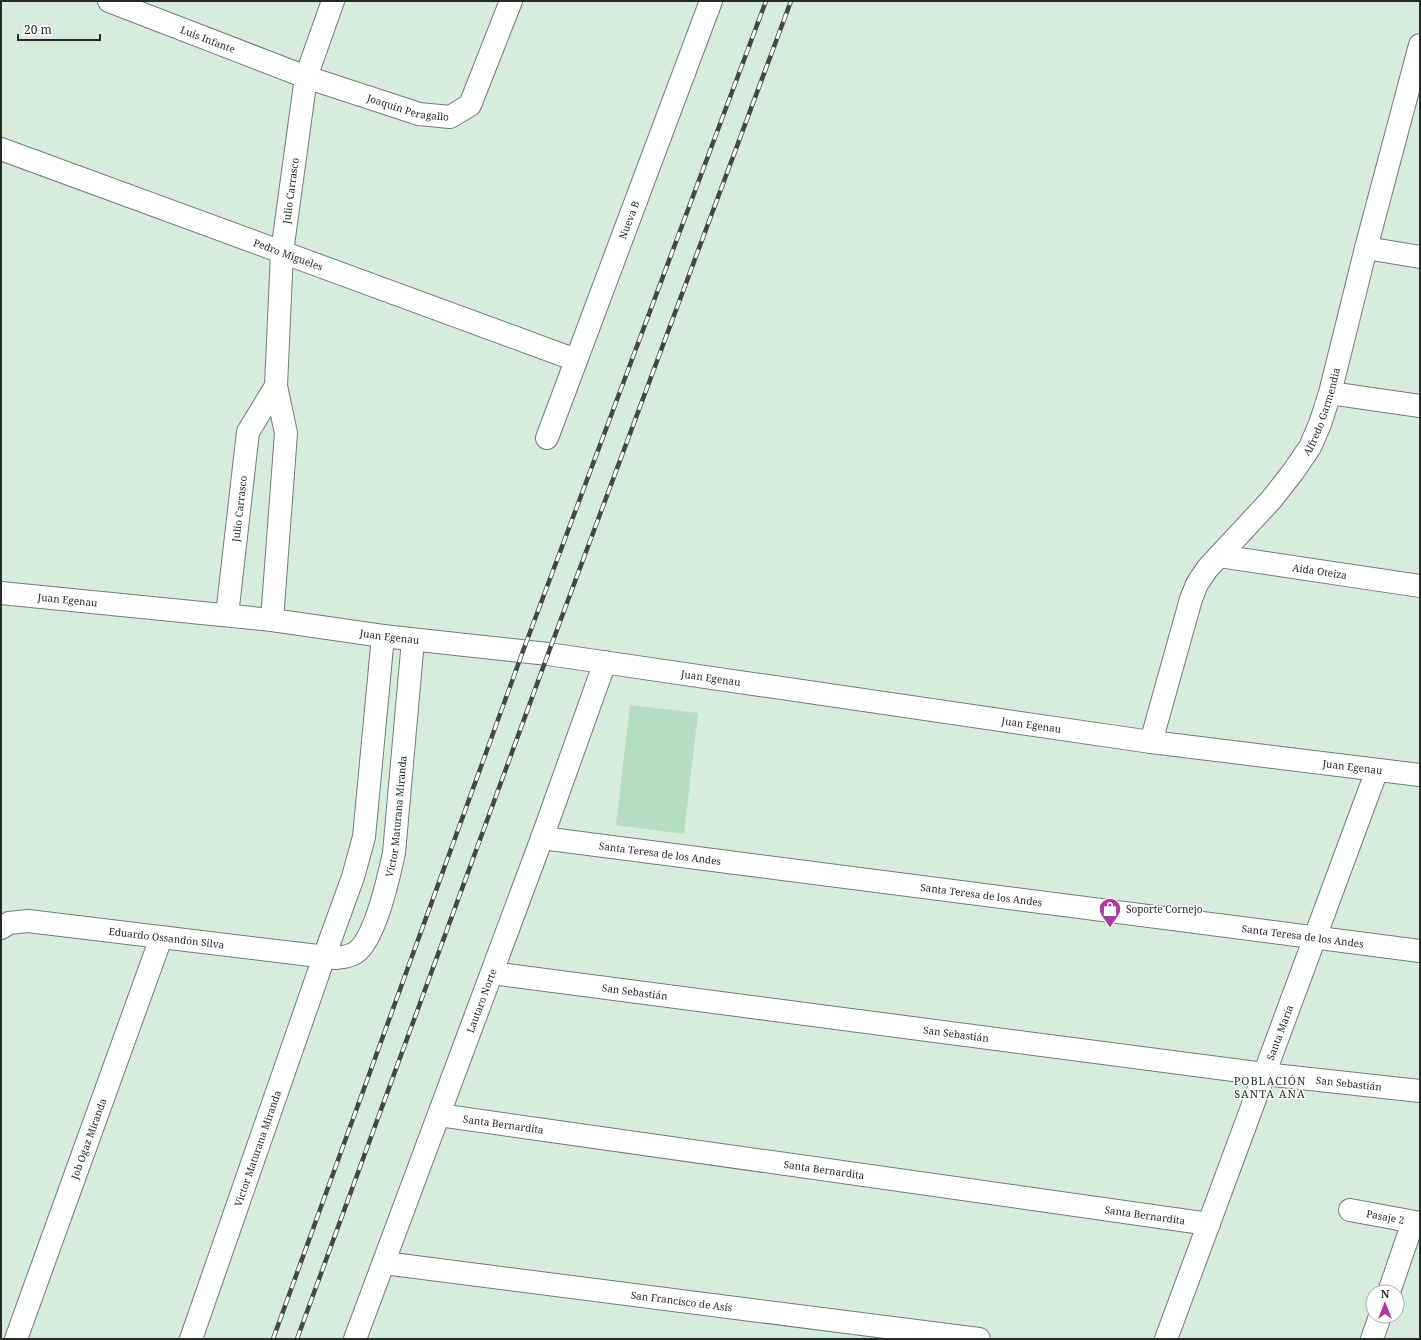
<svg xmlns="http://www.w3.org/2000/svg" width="1421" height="1340" viewBox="0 0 1421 1340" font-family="'Noto Serif',serif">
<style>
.green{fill:#b6dec2}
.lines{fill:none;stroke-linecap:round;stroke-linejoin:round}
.street-casing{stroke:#6d8072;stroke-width:24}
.secondary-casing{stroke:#6d8072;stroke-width:24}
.street{stroke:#fff;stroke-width:22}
.secondary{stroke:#fff;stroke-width:22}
.rail-casing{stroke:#404a42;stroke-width:4.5}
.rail{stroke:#fff;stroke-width:3;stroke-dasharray:9;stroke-linecap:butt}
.labels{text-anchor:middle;stroke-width:3;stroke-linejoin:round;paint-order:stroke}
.street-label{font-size:10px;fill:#242c26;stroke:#fff}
.poi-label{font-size:10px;fill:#242c26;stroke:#fff;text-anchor:start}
.neighbourhood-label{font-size:11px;letter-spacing:1px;fill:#25362a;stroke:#fff}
</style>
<rect width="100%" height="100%" fill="#d7ecdd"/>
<path class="green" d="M630,705L698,713L684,834L616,825Z"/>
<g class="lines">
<g class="street-casing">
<g id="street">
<path id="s1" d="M109,1L306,77L419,114L450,117L470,105L511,1"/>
<path id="s2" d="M1,149L576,360"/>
<path d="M1366,248L1420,257"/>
<path id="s3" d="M276,386L282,252L306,77L333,1"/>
<path d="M1330,393L1420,406"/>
<path id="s4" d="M547,438L711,1"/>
<path id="s5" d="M1219,556L1420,586"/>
<path id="s6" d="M227,615L248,432L276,386L286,433L272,620"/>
<path id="s7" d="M1151,742L1191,599L1197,584L1207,569L1271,500L1293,472L1310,447L1320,424L1330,393L1366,248L1420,45"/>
<path id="s8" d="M542,838L1420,951"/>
<path id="s9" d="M1,928L9,923L28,921L335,958C342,957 349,957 355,953C375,940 389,876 394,853L413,640"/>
<path id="s10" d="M492,973L1264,1074L1420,1091"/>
<path id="s11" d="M439,1115L1209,1224"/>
<path id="s12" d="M1350,1210L1420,1223"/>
<path id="s13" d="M384,1263L979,1339"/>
<path d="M1389,1292L1413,1222"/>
<path id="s14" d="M16,1339L161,938"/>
<path id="s15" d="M191,1339L324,957L353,877L364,837L383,636"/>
<path id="s16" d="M1166,1339L1377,770"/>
<path d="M1372,1339L1380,1316"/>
</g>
</g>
<g class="secondary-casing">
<g id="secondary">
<path id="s17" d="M1,593L272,620L383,636L548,654L1151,742L1420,775"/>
<path id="s18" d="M355,1339L542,838L605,662"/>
</g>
</g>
<use href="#street" class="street"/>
<use href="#secondary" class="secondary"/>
<g class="rail-casing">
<g id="rail">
<path d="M273,1339L523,651L766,1"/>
<path d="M297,1339L548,654L791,1"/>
</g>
</g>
<use href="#rail" class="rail"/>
</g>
<defs>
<g id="shop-pin" transform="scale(1.15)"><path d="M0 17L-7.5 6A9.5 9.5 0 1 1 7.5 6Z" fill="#ac3d9b" stroke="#fff"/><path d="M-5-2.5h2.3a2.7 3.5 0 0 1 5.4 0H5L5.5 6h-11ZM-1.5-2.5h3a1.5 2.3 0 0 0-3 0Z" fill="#fff"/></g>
</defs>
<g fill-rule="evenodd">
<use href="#shop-pin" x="1110" y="909"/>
</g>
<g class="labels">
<g class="street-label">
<text dy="4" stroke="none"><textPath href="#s1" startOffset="106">Luis Infante</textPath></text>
<text dy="4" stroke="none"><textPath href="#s1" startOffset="318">Joaquin Peragallo</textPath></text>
<text dy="4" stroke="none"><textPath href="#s3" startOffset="196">Julio Carrasco</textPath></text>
<text dy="4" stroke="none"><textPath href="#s4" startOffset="233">Nueva B</textPath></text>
<text dy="4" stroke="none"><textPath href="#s2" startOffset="306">Pedro Migueles</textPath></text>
<text dy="4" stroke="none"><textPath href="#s7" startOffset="380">Alfredo Garmendia</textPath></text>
<text dy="4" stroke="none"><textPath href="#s6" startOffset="107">Julio Carrasco</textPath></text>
<text dy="4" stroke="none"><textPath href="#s5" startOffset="102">Aida Oteiza</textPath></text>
<text dy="4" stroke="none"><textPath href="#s17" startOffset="67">Juan Egenau</textPath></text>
<text dy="4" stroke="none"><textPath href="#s17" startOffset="391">Juan Egenau</textPath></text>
<text dy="4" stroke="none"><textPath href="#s17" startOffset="715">Juan Egenau</textPath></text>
<text dy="4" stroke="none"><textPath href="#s17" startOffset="1039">Juan Egenau</textPath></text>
<text dy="4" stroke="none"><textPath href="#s17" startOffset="1363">Juan Egenau</textPath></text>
<text dy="4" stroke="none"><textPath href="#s9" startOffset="504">Victor Maturana Miranda</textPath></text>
<text dy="4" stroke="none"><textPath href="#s8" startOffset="119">Santa Teresa de los Andes</textPath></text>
<text dy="4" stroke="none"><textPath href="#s8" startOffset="443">Santa Teresa de los Andes</textPath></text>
<text dy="4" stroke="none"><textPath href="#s8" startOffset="767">Santa Teresa de los Andes</textPath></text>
<text dy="4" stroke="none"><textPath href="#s9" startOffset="168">Eduardo Ossandón Silva</textPath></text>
<text dy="4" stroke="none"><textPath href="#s10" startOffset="144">San Sebastián</textPath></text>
<text dy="4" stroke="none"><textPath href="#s18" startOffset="361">Lautaro Norte</textPath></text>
<text dy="4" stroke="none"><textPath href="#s16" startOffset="327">Santa María</textPath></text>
<text dy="4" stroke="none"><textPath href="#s10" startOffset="468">San Sebastián</textPath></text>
<text dy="4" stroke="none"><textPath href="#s10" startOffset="864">San Sebastián</textPath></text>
<text dy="4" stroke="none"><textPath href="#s11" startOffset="65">Santa Bernardita</textPath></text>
<text dy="4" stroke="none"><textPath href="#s14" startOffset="213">Job Ogaz Miranda</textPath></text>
<text dy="4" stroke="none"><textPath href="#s15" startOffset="202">Victor Maturana Miranda</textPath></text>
<text dy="4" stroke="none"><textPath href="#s11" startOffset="389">Santa Bernardita</textPath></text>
<text dy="4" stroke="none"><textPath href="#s11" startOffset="713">Santa Bernardita</textPath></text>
<text dy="4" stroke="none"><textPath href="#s12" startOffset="36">Pasaje 2</textPath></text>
<text dy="4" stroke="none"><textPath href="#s13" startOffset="300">San Francisco de Asís</textPath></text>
</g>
<g class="poi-label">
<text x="1126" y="913">Soporte Cornejo</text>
</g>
<g class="neighbourhood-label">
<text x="1270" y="1085">POBLACIÓN<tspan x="1270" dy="13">SANTA ANA</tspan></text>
</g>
</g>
<rect width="1421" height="1340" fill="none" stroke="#242c26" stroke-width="4"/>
<g transform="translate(1385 1304)"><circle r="19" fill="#ffffff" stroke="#a7aba8"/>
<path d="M0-3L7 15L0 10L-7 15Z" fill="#ac3d9b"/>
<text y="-6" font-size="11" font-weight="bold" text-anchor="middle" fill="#242c26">N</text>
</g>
<path d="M18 34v6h82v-6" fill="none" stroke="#242c26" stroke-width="2"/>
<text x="24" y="34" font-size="12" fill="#242c26" stroke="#ffffff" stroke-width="3" paint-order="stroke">20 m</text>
</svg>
